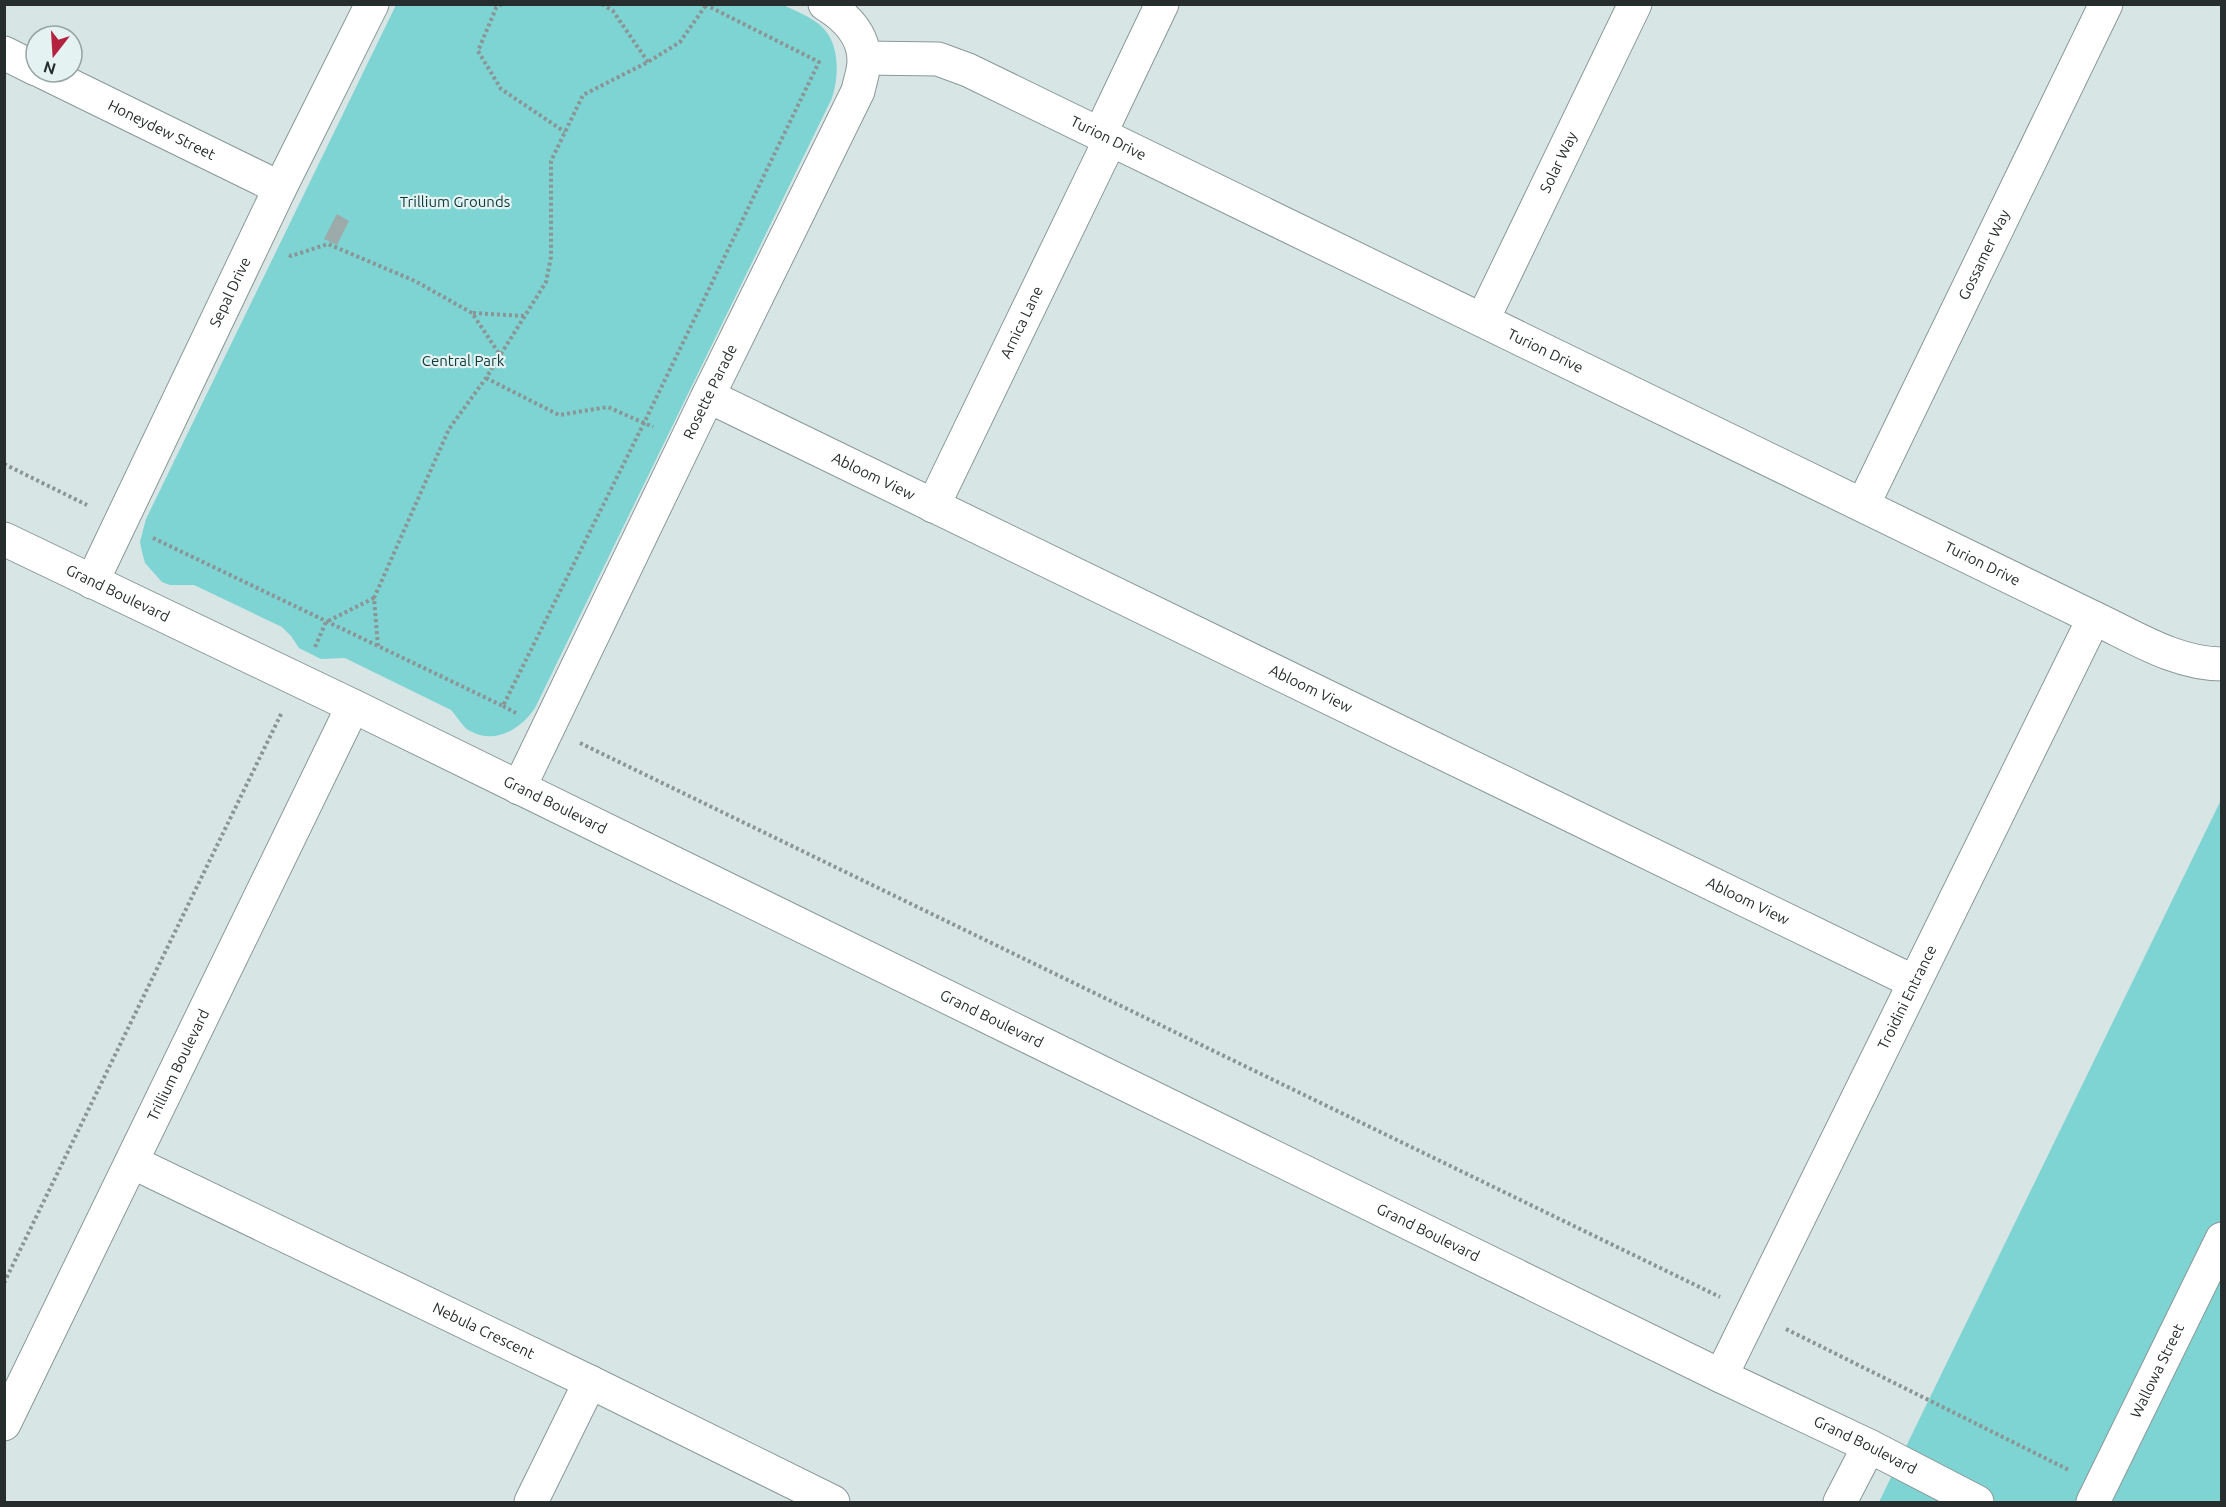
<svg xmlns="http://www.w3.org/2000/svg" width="2226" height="1507" viewBox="0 0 2226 1507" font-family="Ubuntu,sans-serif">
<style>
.green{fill:#7ed3d3}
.building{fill:#9caaaa}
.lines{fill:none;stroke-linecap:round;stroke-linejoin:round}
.minor-casing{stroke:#8a9898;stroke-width:35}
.path{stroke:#8b9595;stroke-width:4;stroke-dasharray:3 3;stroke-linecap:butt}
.minor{stroke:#fff;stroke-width:33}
.labels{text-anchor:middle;stroke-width:4.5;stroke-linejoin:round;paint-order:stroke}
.street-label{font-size:15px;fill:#272c2c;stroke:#e4f2f2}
.park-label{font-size:15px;fill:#0d3a3b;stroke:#e4f2f2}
</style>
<rect width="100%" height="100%" fill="#d7e5e5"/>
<g class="green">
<path d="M396,5H783C794,10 806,15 816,22C840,38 840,73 832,98L535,708C521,729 495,745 470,731C463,728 457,716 451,710L345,658L321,659L299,648L291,636L282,627L194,585H170L162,582L145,563L142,552L140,542L146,519Z"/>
<path d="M2221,800V1502H1879Z"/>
</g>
<path class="building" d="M337,214L349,221L337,245L324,239Z"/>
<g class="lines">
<g class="minor-casing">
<g id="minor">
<path d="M4,53L36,69"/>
<path id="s1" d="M864,58L938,59L968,70L2094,618C2135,637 2176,664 2222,664"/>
<path id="s2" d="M43,72L280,188"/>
<path d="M1100,134L1162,4"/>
<path id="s3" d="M1483,319L1635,4"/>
<path id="s4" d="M708,396L1914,982"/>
<path id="s5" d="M1863,505L2106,4"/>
<path id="s6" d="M933,506L1110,140"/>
<path id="s7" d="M4,539L353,706L1721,1376L1869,1446L1977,1502"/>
<path id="s8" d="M92,582L280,188L372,4"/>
<path id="s9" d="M519,788L708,396L858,91C860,81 865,68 864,57C862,33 845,16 825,4"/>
<path id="s10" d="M132,1162L590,1382L833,1502"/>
<path id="s11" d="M1721,1376L2094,618"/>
<path id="s12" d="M4,1424L353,706"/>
<path d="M531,1502L590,1382"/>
<path d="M1840,1502L1869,1446"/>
<path id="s13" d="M2093,1502L2222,1239"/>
</g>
</g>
<g class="path">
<path d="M502,4L496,8L478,51L501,89L565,132"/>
<path d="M602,4L613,11L648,62"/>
<path d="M289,255L291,256L328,244L415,281L472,313L500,355"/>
<path d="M473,313L524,316"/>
<path d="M486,378L559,415L608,407L653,427"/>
<path d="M4,464L87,505"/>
<path d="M153,538L503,706L644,423L819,62L704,4"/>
<path d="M378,646L374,598L449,429L486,378L546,282L551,257V161L583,95L648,62L680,42L706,5"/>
<path d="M315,647L326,622L374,598"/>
<path d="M503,706L516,713"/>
<path d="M580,743L1720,1297"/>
<path d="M4,1283L282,712"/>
<path d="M1786,1329L2069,1470"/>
</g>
<use href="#minor" class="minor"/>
</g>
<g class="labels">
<g class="street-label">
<text dy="5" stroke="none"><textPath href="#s2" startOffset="132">Honeydew Street</textPath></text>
<text dy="5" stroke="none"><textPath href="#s1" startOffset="262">Turion Drive</textPath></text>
<text dy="5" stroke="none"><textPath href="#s3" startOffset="174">Solar Way</textPath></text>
<text dy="5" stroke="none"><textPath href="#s5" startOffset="278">Gossamer Way</textPath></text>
<text dy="5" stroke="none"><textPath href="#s8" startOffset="321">Sepal Drive</textPath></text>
<text dy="5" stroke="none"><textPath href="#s6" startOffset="204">Arnica Lane</textPath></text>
<text dy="5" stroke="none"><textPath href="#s1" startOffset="748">Turion Drive</textPath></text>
<text dy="5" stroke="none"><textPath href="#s9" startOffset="440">Rosette Parade</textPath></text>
<text dy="5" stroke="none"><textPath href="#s4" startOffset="184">Abloom View</textPath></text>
<text dy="5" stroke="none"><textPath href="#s1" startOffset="1234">Turion Drive</textPath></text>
<text dy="5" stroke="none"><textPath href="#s7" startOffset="126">Grand Boulevard</textPath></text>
<text dy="5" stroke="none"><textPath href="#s4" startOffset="670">Abloom View</textPath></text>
<text dy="5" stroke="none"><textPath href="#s7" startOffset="612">Grand Boulevard</textPath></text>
<text dy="5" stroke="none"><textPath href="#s4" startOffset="1156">Abloom View</textPath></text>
<text dy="5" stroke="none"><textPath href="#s11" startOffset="422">Troidini Entrance</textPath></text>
<text dy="5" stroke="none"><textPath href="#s7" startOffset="1098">Grand Boulevard</textPath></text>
<text dy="5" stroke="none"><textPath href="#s12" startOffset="399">Trillium Boulevard</textPath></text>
<text dy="5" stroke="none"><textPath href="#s7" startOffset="1584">Grand Boulevard</textPath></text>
<text dy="5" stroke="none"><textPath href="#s10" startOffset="390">Nebula Crescent</textPath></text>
<text dy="5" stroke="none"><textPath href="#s13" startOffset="146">Wallowa Street</textPath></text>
<text dy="5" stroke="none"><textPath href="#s7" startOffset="2070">Grand Boulevard</textPath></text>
</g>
<g class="park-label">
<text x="455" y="207">Trillium Grounds</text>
<text x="463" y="366">Central Park</text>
</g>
</g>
<rect width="2226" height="1507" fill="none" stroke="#272c2c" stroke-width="12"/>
<g transform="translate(54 54) rotate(197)"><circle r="28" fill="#e4f2f2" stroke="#98a3a3" stroke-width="1.5"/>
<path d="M0-4.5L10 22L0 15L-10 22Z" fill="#b4223f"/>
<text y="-9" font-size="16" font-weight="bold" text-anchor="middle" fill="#272c2c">N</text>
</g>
</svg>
